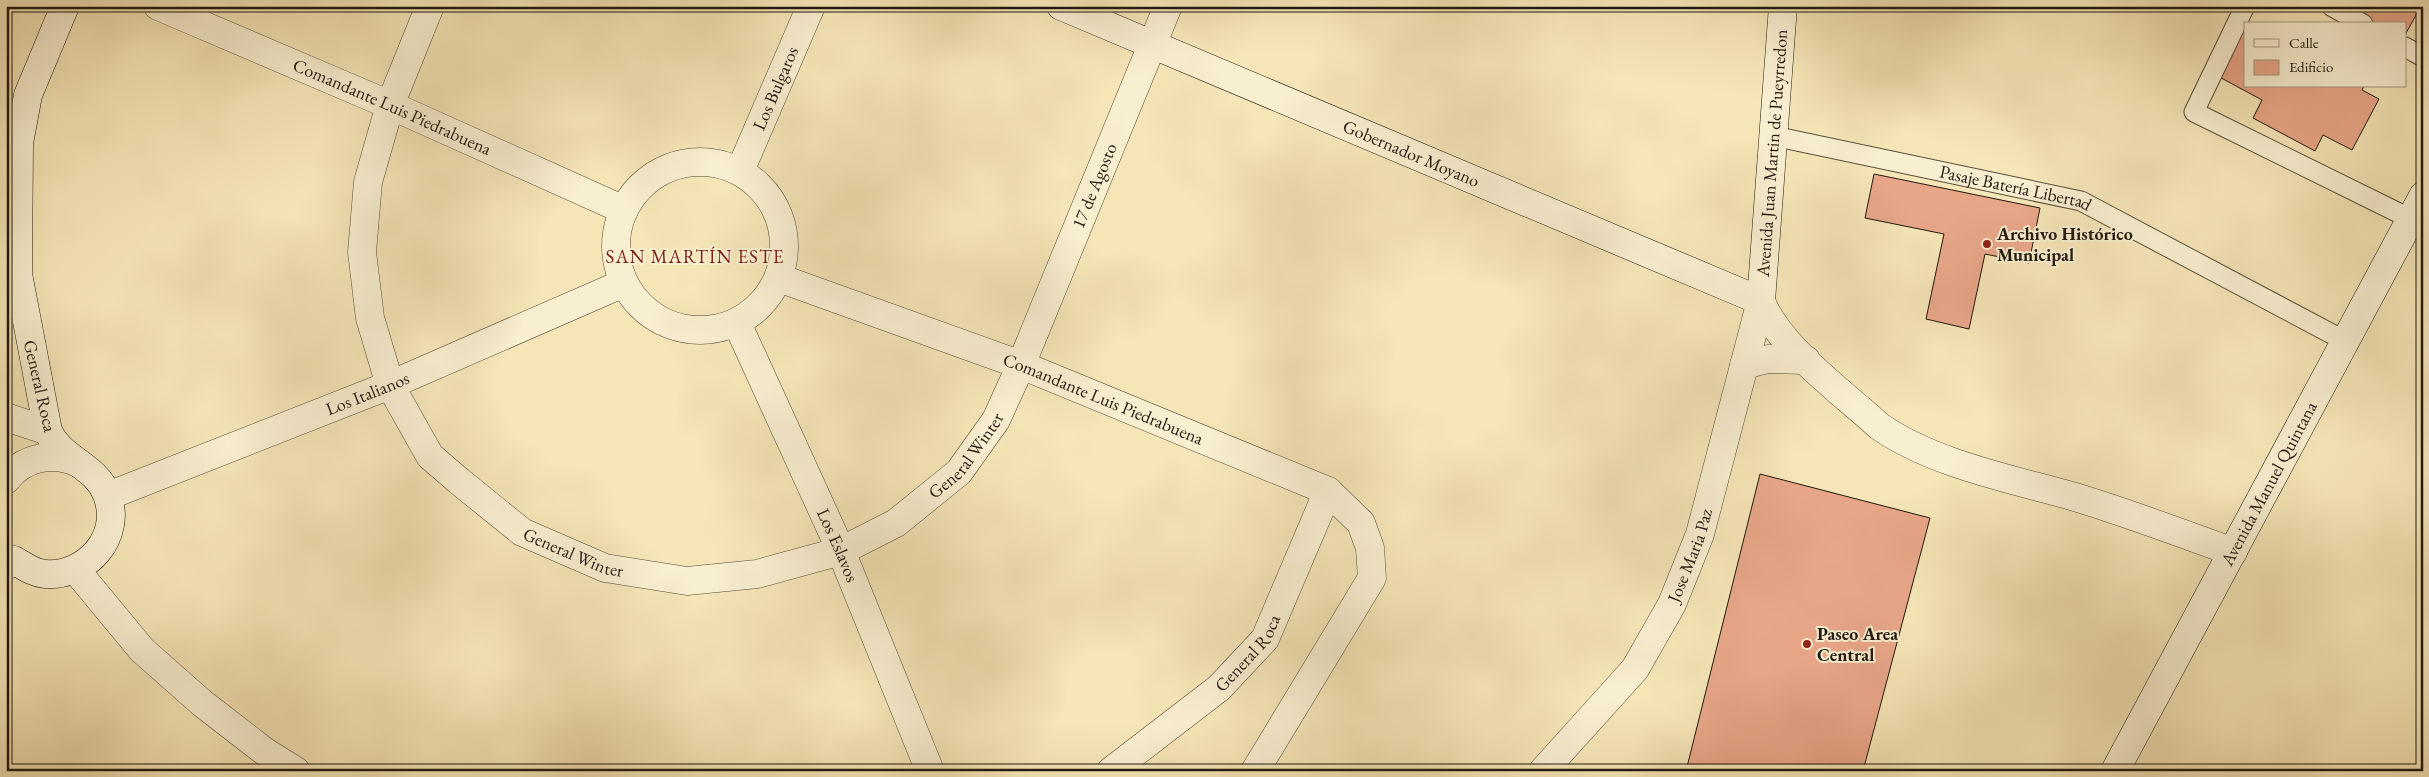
<svg xmlns="http://www.w3.org/2000/svg" width="2429" height="777" viewBox="0 0 2429 777" font-family="'EB Garamond',serif">
<style>
.building{fill:#e8a689;stroke:#21190e}
.lines{fill:none;stroke-linecap:round;stroke-linejoin:round}
.lane-casing{stroke:#564c38;stroke-width:21}
.street-casing{stroke:#564c38;stroke-width:29}
.secondary-casing{stroke:#21190e;stroke-width:29}
.lane{stroke:#f8eed0;stroke-width:19}
.street{stroke:#f8eed0;stroke-width:28}
.secondary{stroke:#f8eed0;stroke-width:28}
.poi-dot{fill:#8f2418;stroke:#f8eed0;stroke-width:2}
.labels{text-anchor:middle;stroke-width:4;stroke-linejoin:round;paint-order:stroke}
.street-label{font-size:18px;fill:#21190e;stroke:#f8eed0}
.poi-label{font-size:18px;font-weight:bold;fill:#21190e;stroke:#f8eed0;text-anchor:start}
.neighbourhood-label{font-size:19px;letter-spacing:1px;fill:#7a1f14;stroke:#f8eed0}
</style>
<rect width="100%" height="100%" fill="#f5e5b7"/>
<filter id="stains"><feTurbulence type="fractalNoise" baseFrequency=".004" numOctaves="4"/><feColorMatrix values="0 0 0 0 .2 0 0 0 0 .09 0 0 0 0 .02 0 0 0 .5 -.17"/></filter>
<radialGradient id="worn" r=".72"><stop offset=".6" stop-color="#630" stop-opacity="0"/><stop offset="1" stop-color="#630" stop-opacity=".3"/></radialGradient>
<g class="building">
<path d="M2346,6H2421L2405,35V24H2360Z"/>
<path d="M2245,24V86H2364L2362,90L2379,99L2352,150L2323,135L2315,151L2253,118L2262,100L2212,73Z"/>
<path d="M1874,174L2040,208L2029,263L1985,254L1969,329L1926,319L1944,234L1865,218Z"/>
<path d="M1760,474L1930,518L1863,771H1686Z"/>
</g>
<g class="lines">
<g class="lane-casing">
<g id="lane">
<path d="M2245,6L2194,112L2411,219"/>
<path d="M2331,6L2363,24"/>
<path d="M2405,47L2423,57"/>
<path id="s1" d="M1773,136L2081,201L2347,342"/>
</g>
</g>
<g class="street-casing">
<g id="street">
<path id="s2" d="M158,6L390,105L624,210"/>
<path id="s3" d="M430,6L390,105L368,182L362,252L370,318L390,385L430,456L459,481L522,532L605,568L687,581L757,574L841,551L896,523L959,472L996,420L1021,365L1168,6"/>
<circle cx="700" cy="246" r="84"/>
<path id="s4" d="M740,171L811,6"/>
<path id="s5" d="M779,278L1021,365L1328,491L1361,523L1370,548L1372,578L1255,771"/>
<path d="M1761,301C1779,347 1842,392 1879,426C1933,464 2012,479 2075,497C2128,513 2181,533 2233,552"/>
<path id="s6" d="M737,323L841,551L930,771"/>
<path d="M1744,365L1768,359L1806,360"/>
<path d="M6,417L48,431"/>
<path d="M6,480C23,457 54,451 78,463"/>
<path id="s7" d="M108,496L390,385L624,283"/>
<path d="M75,569L142,650L202,703L264,751L296,771"/>
<path id="s8" d="M1111,771L1219,688L1265,639L1328,491"/>
<path id="s9" d="M1543,771L1635,669L1672,604L1700,534L1761,301"/>
</g>
</g>
<g class="secondary-casing">
<g id="secondary">
<path id="s10" d="M1061,6L1761,301L1783,6"/>
<path d="M6,566L14,560C24,566 33,573 45,574C87,577 123,536 107,495C96,465 61,460 48,431L18,274L19,143L28,95L65,6"/>
<path id="s11" d="M2115,771L2423,196"/>
</g>
</g>
<use href="#lane" class="lane"/>
<use href="#street" class="street"/>
<use href="#secondary" class="secondary"/>
</g>
<g class="poi-dot">
<circle cx="1987" cy="244" r="5"/>
<circle cx="1807" cy="644" r="5"/>
</g>
<g class="labels">
<g class="street-label">
<text dy="6" stroke="none"><textPath href="#s4" startOffset="90">Los Bulgaros</textPath></text>
<text dy="6" stroke="none"><textPath href="#s2" startOffset="255">Comandante Luis Piedrabuena</textPath></text>
<text dy="6" stroke="none"><textPath href="#s10" startOffset="380">Gobernador Moyano</textPath></text>
<text dy="6" stroke="none"><textPath href="#s10" startOffset="908">Avenida Juan Martin de Pueyrredon</textPath></text>
<text dy="6" stroke="none"><textPath href="#s3" startOffset="1386">17 de Agosto</textPath></text>
<text dy="6" stroke="none"><textPath href="#s1" startOffset="248">Pasaje Batería Libertad</textPath></text>
<text transform="translate(40 386) rotate(77)" y="6">General Roca</text>
<text dy="6" stroke="none"><textPath href="#s7" startOffset="279">Los Italianos</textPath></text>
<text dy="6" stroke="none"><textPath href="#s5" startOffset="346">Comandante Luis Piedrabuena</textPath></text>
<text dy="6" stroke="none"><textPath href="#s3" startOffset="1085">General Winter</textPath></text>
<text dy="6" stroke="none"><textPath href="#s11" startOffset="326">Avenida Manuel Quintana</textPath></text>
<text dy="6" stroke="none"><textPath href="#s6" startOffset="244">Los Eslavos</textPath></text>
<text dy="6" stroke="none"><textPath href="#s3" startOffset="650">General Winter</textPath></text>
<text dy="6" stroke="none"><textPath href="#s9" startOffset="264">Jose Maria Paz</textPath></text>
<text dy="6" stroke="none"><textPath href="#s8" startOffset="182">General Roca</textPath></text>
</g>
<g class="poi-label">
<text x="1997" y="240">Archivo Histórico<tspan x="1997" dy="21">Municipal</tspan></text>
<text x="1817" y="640">Paseo Area<tspan x="1817" dy="21">Central</tspan></text>
</g>
<g class="neighbourhood-label">
<text x="695" y="263">SAN MARTÍN ESTE</text>
</g>
</g>
<rect width="2429" height="777" fill="none" stroke="#f5e5b7" stroke-width="25"/>
<rect x="8" y="8" width="2414" height="762" fill="none" stroke="#21190e" stroke-width="2.5"/>
<rect x="12" y="12" width="2404" height="752" fill="none" stroke="#21190e"/>
<rect x="2244" y="22" width="162" height="65" fill="#f8eed0" stroke="#a29982"/>
<rect x="2254" y="39" width="25" height="8" fill="#f8eed0" stroke="#a29982"/>
<text x="2289" y="48" font-size="15" fill="#21190e">Calle</text>
<rect x="2254" y="60" width="25" height="15" fill="#e8a689" stroke="#a29982"/>
<text x="2289" y="72" font-size="15" fill="#21190e">Edificio</text>
<rect width="100%" height="100%" filter="url(#stains)"/>
<rect width="100%" height="100%" fill="url(#worn)"/>
</svg>
